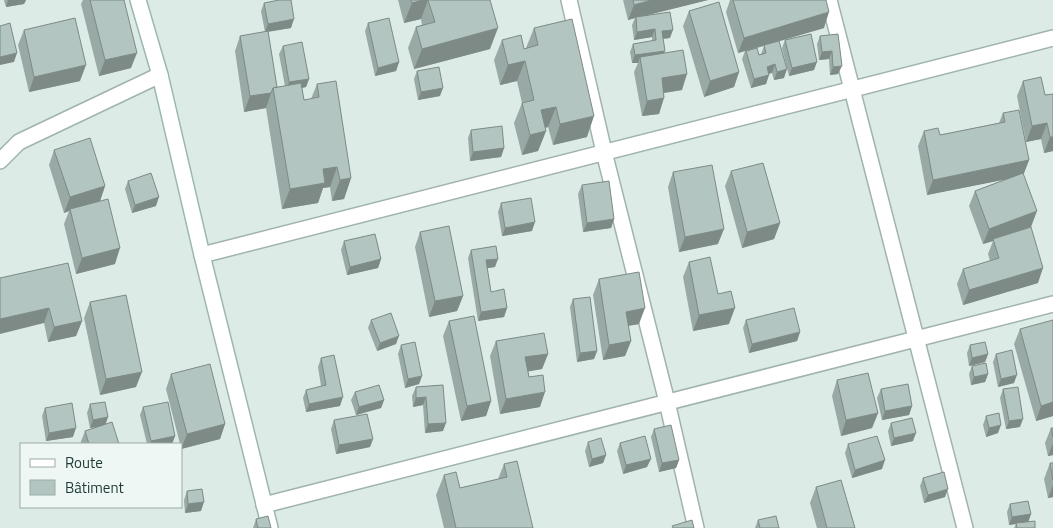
<svg xmlns="http://www.w3.org/2000/svg" width="1053" height="528" viewBox="0 0 1053 528" font-family="'Titillium Web',sans-serif">
<style>
.lines{fill:none;stroke-linecap:round;stroke-linejoin:round}
.minor-casing{stroke:#a0b3af;stroke-width:18}
.secondary-casing{stroke:#9bb7b2;stroke-width:18}
.minor{stroke:#fff;stroke-width:15}
.secondary{stroke:#fff;stroke-width:15}
.wall{fill:#99a9a5;fill-rule:evenodd}
.shaded-wall{fill:#7d8a86}
.building{fill:#b2c5c0;stroke:#7d8a86}
</style>
<rect width="100%" height="100%" fill="#ddebe7"/>
<g class="lines">
<g class="minor-casing">
<g id="minor">
<path d="M569,0L604,152L667,402L696,528"/>
<path d="M829,0L965,528"/>
<path d="M0,161L19,142L160,75"/>
<path d="M202,255L1053,38"/>
<path d="M264,505L1053,304"/>
</g>
</g>
<g class="secondary-casing">
<path id="secondary" d="M138,0L160,75L202,255L270,528"/>
</g>
<use href="#minor" class="minor"/>
<use href="#secondary" class="secondary"/>
</g>
<g class="wall">
<path d="M4,0H26L24,4L6,7Z"/>
<path d="M83,0H124L131,68L99,76L81,4Z"/>
<path d="M398,0H490V49L414,69L408,48L416,27L422,25L421,19L404,23Z"/>
<path d="M623,0H708L647,15L670,38L663,39L664,53L682,90L664,93L659,114L642,116L634,72L638,63H632L630,52L633,44L652,41V37L634,40L632,25L635,18L628,20Z"/>
<path d="M730,0H826L824,28L777,42L784,78L774,80L772,73H769L766,84L751,88L742,59L745,51L738,53L726,12ZM764,46L761,54L759,55L757,48Z"/>
<path d="M264,3L291,28L268,32L277,87L285,86L279,54L283,46L309,79L306,87L302,88L304,100L311,99L317,84L351,178L344,199L332,201L330,187L323,188L318,203L282,209L266,108L244,112L235,51L240,36L265,32L261,11Z"/>
<path d="M689,11L739,72L734,87L704,97L683,26Z"/>
<path d="M368,23L399,62L396,71L375,76L365,31Z"/>
<path d="M534,28L587,137L553,145L548,127L545,128L546,131L538,151L522,155L514,123L522,103L517,81L500,85L494,60L502,40L524,49L526,48Z"/>
<path d="M24,30L80,81L29,92L18,45Z"/>
<path d="M838,34V74L830,75L829,59L819,60L817,44L820,36Z"/>
<path d="M785,40L814,70L789,76L782,48Z"/>
<path d="M417,71L440,96L418,100L414,79Z"/>
<path d="M1023,81L1045,95L1053,94V151L1044,153L1041,139L1026,142L1017,96Z"/>
<path d="M1003,113L1029,160L1023,175L1031,227L1021,230L1038,283L963,305L957,284L963,269L990,261L988,254L993,241L983,244L969,206L975,191L1006,179L927,195L918,146L924,131L940,135L999,123Z"/>
<path d="M471,130L504,148L501,157L470,161L468,138Z"/>
<path d="M54,150L105,186L100,201L115,264L76,274L64,224L69,211L64,213L49,165Z"/>
<path d="M731,171L780,223L774,239L742,248L725,186Z"/>
<path d="M673,172L718,244L679,252L668,187Z"/>
<path d="M128,181L156,206L132,213L125,189Z"/>
<path d="M582,185L614,219L611,228L583,232L578,194Z"/>
<path d="M501,203L532,231L502,236L498,212Z"/>
<path d="M420,232L463,296L457,311L429,317L415,247Z"/>
<path d="M344,241L381,259L378,268L347,275L341,250Z"/>
<path d="M471,250L495,267L487,268L491,292L507,308L504,317L478,321L468,258Z"/>
<path d="M689,262L718,294L729,324L693,331L683,277Z"/>
<path d="M0,278L82,321L76,336L48,342L44,323Z"/>
<path d="M599,279L639,324L628,326L631,341L625,356L603,360L593,295Z"/>
<path d="M573,299L597,351L594,359L577,362L570,307Z"/>
<path d="M90,302L136,387L100,395L84,318Z"/>
<path d="M371,320L396,344L377,351L368,328Z"/>
<path d="M746,320L800,332L797,341L749,353L743,328Z"/>
<path d="M449,321L491,401L486,416L461,421L443,336Z"/>
<path d="M1020,329L1053,416L1036,421L1014,344Z"/>
<path d="M496,341L548,354L542,369L528,371L529,377L540,407L500,414L490,356Z"/>
<path d="M401,345L422,376L419,384L405,388L398,354Z"/>
<path d="M970,345L988,354L985,362L969,366L967,353Z"/>
<path d="M996,354L1014,383L998,387L993,362Z"/>
<path d="M321,358L340,406L306,412L303,398L306,390L321,386L318,367Z"/>
<path d="M972,366L988,374L985,382L971,385L969,374Z"/>
<path d="M171,374L225,424L220,439L181,449V444H180L166,389Z"/>
<path d="M837,380L878,413L872,428L841,436L832,396Z"/>
<path d="M443,385V431L425,433L423,405L413,407L412,396L416,387Z"/>
<path d="M881,389L912,406L909,415L882,420L877,398Z"/>
<path d="M1003,389L1020,427L1006,429L1000,398Z"/>
<path d="M355,392L384,400L381,408L356,415L351,400Z"/>
<path d="M90,404L108,417L105,424L119,444H80L85,431L99,426L90,428L87,413Z"/>
<path d="M143,407L175,436L172,444H147L140,415Z"/>
<path d="M45,408L73,437L46,441L42,416Z"/>
<path d="M986,416L998,433L986,437L983,425Z"/>
<path d="M334,420L373,439L370,447L336,454L331,429Z"/>
<path d="M891,423L913,441L891,446L888,431Z"/>
<path d="M1051,428H1053V455L1048,456L1045,443Z"/>
<path d="M654,429L679,460L676,468L659,472L651,437Z"/>
<path d="M588,442L606,455L603,463L589,467L585,451Z"/>
<path d="M620,443L647,467L623,474L617,451Z"/>
<path d="M848,444L882,469L852,478L845,453Z"/>
<path d="M1050,463H1053V497L1048,498L1044,479Z"/>
<path d="M504,464L533,528H444L436,495L444,475L460,488L498,479Z"/>
<path d="M923,478L945,497L924,503L920,486Z"/>
<path d="M816,487L855,528H817L810,503Z"/>
<path d="M187,491L201,511L185,513L184,500Z"/>
<path d="M1010,504L1031,514L1028,521L1035,528H1014L1016,524L1009,525L1007,512Z"/>
<path d="M256,519L271,528H253Z"/>
<path d="M758,520L779,528H755Z"/>
</g>
<g class="shaded-wall">
<path d="M8,0H26L24,4L6,7Z"/>
<path d="M423,0H428L421,19L404,23L412,3Z"/>
<path d="M652,0H708L636,18V17L635,18L628,20L634,5Z"/>
<path d="M829,12L824,28L738,53L744,38Z"/>
<path d="M294,19L291,28L265,32L268,24Z"/>
<path d="M498,28L490,49L414,69L422,49Z"/>
<path d="M655,29L652,37L634,40L637,32Z"/>
<path d="M673,30L670,38L659,39L662,31Z"/>
<path d="M665,51L662,60L640,57L638,63H632L635,55Z"/>
<path d="M832,51L829,59L819,60L822,52Z"/>
<path d="M17,53L14,62L0,65V57Z"/>
<path d="M137,53L131,68L99,76L105,60Z"/>
<path d="M525,61L517,81L500,85L508,65Z"/>
<path d="M399,62L396,71L375,76L378,68Z"/>
<path d="M817,62L814,70L789,76L792,68Z"/>
<path d="M775,64L772,73L764,75L767,67Z"/>
<path d="M86,65L80,81L29,92L34,77Z"/>
<path d="M842,66L838,74L830,75L833,67Z"/>
<path d="M787,69L784,78L774,80L777,72Z"/>
<path d="M739,72L734,87L704,97L710,81Z"/>
<path d="M687,74L682,90L656,94L662,78Z"/>
<path d="M769,75L766,84L751,88L754,79Z"/>
<path d="M309,79L306,87L286,91L289,82Z"/>
<path d="M443,88L440,96L418,100L421,92Z"/>
<path d="M271,93L266,108L244,112L250,96Z"/>
<path d="M664,98L659,114L642,116L647,101Z"/>
<path d="M556,107L548,127L534,131L541,110Z"/>
<path d="M594,116L587,137L553,145L560,124Z"/>
<path d="M1047,123L1041,139L1026,142L1032,126Z"/>
<path d="M546,131L538,151L522,155L530,135Z"/>
<path d="M1050,137H1053V151L1044,153Z"/>
<path d="M504,148L501,157L470,161L473,152Z"/>
<path d="M1029,160L1023,176L927,195L933,180Z"/>
<path d="M337,167L330,187L323,188L318,203L282,209L290,189L323,169Z"/>
<path d="M351,178L344,199L332,201L340,180Z"/>
<path d="M105,186L100,201L70,209L69,211L64,213L70,197Z"/>
<path d="M159,197L156,206L132,213L135,205Z"/>
<path d="M1037,211L1031,227L994,240L993,239V241L983,244L989,229Z"/>
<path d="M614,219L611,228L583,232L587,223Z"/>
<path d="M535,222L532,231L502,236L505,228Z"/>
<path d="M780,223L774,239L742,248L747,232Z"/>
<path d="M724,229L718,244L679,252L685,237Z"/>
<path d="M120,248L115,264L76,274L82,258Z"/>
<path d="M381,259L378,268L347,275L350,267Z"/>
<path d="M498,259L495,267L482,269L486,260Z"/>
<path d="M1043,268L1038,283L963,305L969,290Z"/>
<path d="M463,296L457,311L429,317L435,301Z"/>
<path d="M49,308L44,323L0,334V319Z"/>
<path d="M507,308L504,317L478,321L481,312Z"/>
<path d="M645,308L639,324L621,327L626,312Z"/>
<path d="M735,308L729,324L693,331L699,315Z"/>
<path d="M82,321L76,336L48,342L54,327Z"/>
<path d="M800,332L797,341L749,353L752,344Z"/>
<path d="M399,336L396,344L377,351L380,343Z"/>
<path d="M631,341L625,356L603,360L609,345Z"/>
<path d="M597,351L594,359L577,362L580,353Z"/>
<path d="M548,354L542,369L520,373L525,357Z"/>
<path d="M988,354L985,362L969,366L972,358Z"/>
<path d="M142,372L136,387L100,395L106,379Z"/>
<path d="M988,374L985,382L971,385L974,377Z"/>
<path d="M1017,375L1014,383L998,387L1001,379Z"/>
<path d="M422,376L419,384L405,388L408,379Z"/>
<path d="M545,392L540,407L500,414L506,399Z"/>
<path d="M343,397L340,406L306,412L309,404Z"/>
<path d="M426,397L423,405L413,407L416,398Z"/>
<path d="M384,400L381,408L356,415L359,407Z"/>
<path d="M491,401L486,416L461,421L467,406Z"/>
<path d="M1053,402V416L1036,421L1041,406Z"/>
<path d="M912,406L909,415L882,420L885,411Z"/>
<path d="M878,413L872,428L841,436L846,420Z"/>
<path d="M108,417L105,426L90,428L93,420Z"/>
<path d="M1023,419L1020,427L1006,429L1009,421Z"/>
<path d="M446,423L443,431L425,433L428,424Z"/>
<path d="M225,424L220,439L181,449L187,434Z"/>
<path d="M1001,425L998,433L986,437L989,428Z"/>
<path d="M76,428L73,437L46,441L49,433Z"/>
<path d="M916,433L913,441L891,446L894,438Z"/>
<path d="M175,436L172,444H150L151,441Z"/>
<path d="M373,439L370,447L336,454L339,445Z"/>
<path d="M1053,443V455L1048,456Z"/>
<path d="M606,455L603,463L589,467L592,459Z"/>
<path d="M651,459L647,467L623,474L626,465Z"/>
<path d="M679,460L676,468L659,472L662,463Z"/>
<path d="M885,460L882,469L852,478L855,470Z"/>
<path d="M1053,485V497L1048,498Z"/>
<path d="M948,489L945,497L924,503L928,495Z"/>
<path d="M204,502L201,511L185,513L188,504Z"/>
<path d="M1031,514L1028,523H1016V524L1009,525L1012,517Z"/>
</g>
<g class="building">
<path d="M90,0H124L137,53L105,60Z"/>
<path d="M279,0H291L294,19L268,24L264,3Z"/>
<path d="M411,0H423L412,3Z"/>
<path d="M428,0H490L498,28L422,49L416,27L435,22Z"/>
<path d="M633,0H652L634,5Z"/>
<path d="M733,0H826L829,12L744,38Z"/>
<path d="M719,2L739,72L710,81L689,11Z"/>
<path d="M670,12L673,30L662,31L665,51L635,55L633,44L656,40L655,29L637,32L636,17Z"/>
<path d="M75,18L86,65L34,77L24,30Z"/>
<path d="M389,18L399,62L378,68L368,23Z"/>
<path d="M572,19L594,116L560,124L556,107L541,110L546,131L530,135L522,103L534,100L525,61L508,65L502,40L521,35L524,49L538,45L534,28Z"/>
<path d="M10,23L17,53L0,57V26Z"/>
<path d="M268,31L277,87L273,88L271,93L250,96L240,36Z"/>
<path d="M811,34L817,62L792,68L785,40Z"/>
<path d="M838,34L842,66L833,67L832,51L822,52L820,36Z"/>
<path d="M779,41L787,69L777,72L775,64L767,67L769,75L754,79L746,51L757,48L759,55L766,53L764,45Z"/>
<path d="M302,42L309,79L289,82L283,46Z"/>
<path d="M683,50L687,74L662,78L664,98L647,101L640,57Z"/>
<path d="M439,67L443,88L421,92L417,71Z"/>
<path d="M1041,77L1045,95L1053,94V137H1050L1047,123L1032,126L1023,81Z"/>
<path d="M336,81L351,178L340,180L337,167L323,169L325,183L290,189L273,88L301,83L304,100L319,97L317,84Z"/>
<path d="M1019,110L1029,160L933,180L924,131L938,128L940,135L1005,122L1003,113Z"/>
<path d="M502,126L504,148L473,152L471,130Z"/>
<path d="M90,138L105,186L70,197L54,150Z"/>
<path d="M763,163L780,223L747,232L731,171Z"/>
<path d="M712,165L724,229L685,237L673,172Z"/>
<path d="M151,173L159,197L135,205L128,181Z"/>
<path d="M1023,173L1037,211L989,229L975,191Z"/>
<path d="M609,181L614,219L587,223L582,185Z"/>
<path d="M531,198L535,222L505,228L501,203Z"/>
<path d="M108,199L120,248L82,258L70,209Z"/>
<path d="M449,226L463,296L435,301L420,232Z"/>
<path d="M1031,227L1043,268L969,290L963,269L999,258L993,239Z"/>
<path d="M375,234L381,259L350,267L344,241Z"/>
<path d="M496,246L498,259L486,260L491,292L504,289L507,308L481,312L471,250Z"/>
<path d="M710,257L718,294L731,291L735,308L699,315L689,262Z"/>
<path d="M68,263L82,321L54,327L49,308L0,319V278Z"/>
<path d="M639,272L645,308L626,312L631,341L609,345L599,279Z"/>
<path d="M126,295L142,372L106,379L90,302Z"/>
<path d="M590,297L597,351L580,353L573,299Z"/>
<path d="M794,308L800,332L752,344L746,320Z"/>
<path d="M391,313L399,336L380,343L371,320Z"/>
<path d="M474,316L491,401L467,406L449,321Z"/>
<path d="M1053,320V402L1041,406L1020,329Z"/>
<path d="M544,333L548,354L525,357L529,377L543,375L545,392L506,399L496,341Z"/>
<path d="M415,342L422,376L408,379L401,345Z"/>
<path d="M985,342L988,354L972,358L970,345Z"/>
<path d="M1012,350L1017,375L1001,379L996,354Z"/>
<path d="M334,355L343,397L309,404L306,390L326,385L321,358Z"/>
<path d="M986,363L988,374L974,377L972,366Z"/>
<path d="M210,364L225,424L187,434L171,374Z"/>
<path d="M868,373L878,413L846,420L837,380Z"/>
<path d="M908,384L912,406L885,411L881,389Z"/>
<path d="M379,385L384,400L359,407L355,392Z"/>
<path d="M443,385L446,423L428,424L426,397L416,398V387Z"/>
<path d="M1018,387L1023,419L1009,421L1003,389Z"/>
<path d="M105,402L108,417L93,420L90,404Z"/>
<path d="M168,402L175,436L151,441L143,407Z"/>
<path d="M72,403L76,428L49,433L45,408Z"/>
<path d="M999,413L1001,425L989,428L986,416Z"/>
<path d="M367,414L373,439L339,445L334,420Z"/>
<path d="M912,418L916,433L894,438L891,423Z"/>
<path d="M112,422L119,444H89L85,431Z"/>
<path d="M671,425L679,460L662,463L654,429Z"/>
<path d="M1051,428H1053V437Z"/>
<path d="M645,436L651,459L626,465L620,443Z"/>
<path d="M877,436L885,460L855,470L848,444Z"/>
<path d="M601,438L606,455L592,459L588,442Z"/>
<path d="M517,461L533,528H456L444,475L456,472L460,488L507,477L504,464Z"/>
<path d="M1050,463H1053V480Z"/>
<path d="M944,472L948,489L928,495L923,478Z"/>
<path d="M841,480L855,528H827L816,487Z"/>
<path d="M202,489L204,502L188,504L187,491Z"/>
<path d="M1028,501L1031,514L1012,517L1010,504Z"/>
<path d="M268,516L271,528H258L256,519Z"/>
<path d="M776,516L779,528H760L758,520Z"/>
<path d="M692,520L694,528H673L672,526Z"/>
<path d="M1035,521V528H1017L1016,523Z"/>
</g>
<rect x="20" y="443" width="162" height="65" fill="#eef7f4" stroke="#9baca9"/>
<rect x="30" y="459" width="25" height="8" fill="#ffffff" stroke="#9baca9"/>
<text x="65" y="468" font-size="15" fill="#1e3b38">Route</text>
<rect x="30" y="480" width="25" height="15" fill="#b2c5c0" stroke="#9baca9"/>
<text x="65" y="493" font-size="15" fill="#1e3b38">Bâtiment</text>
</svg>
